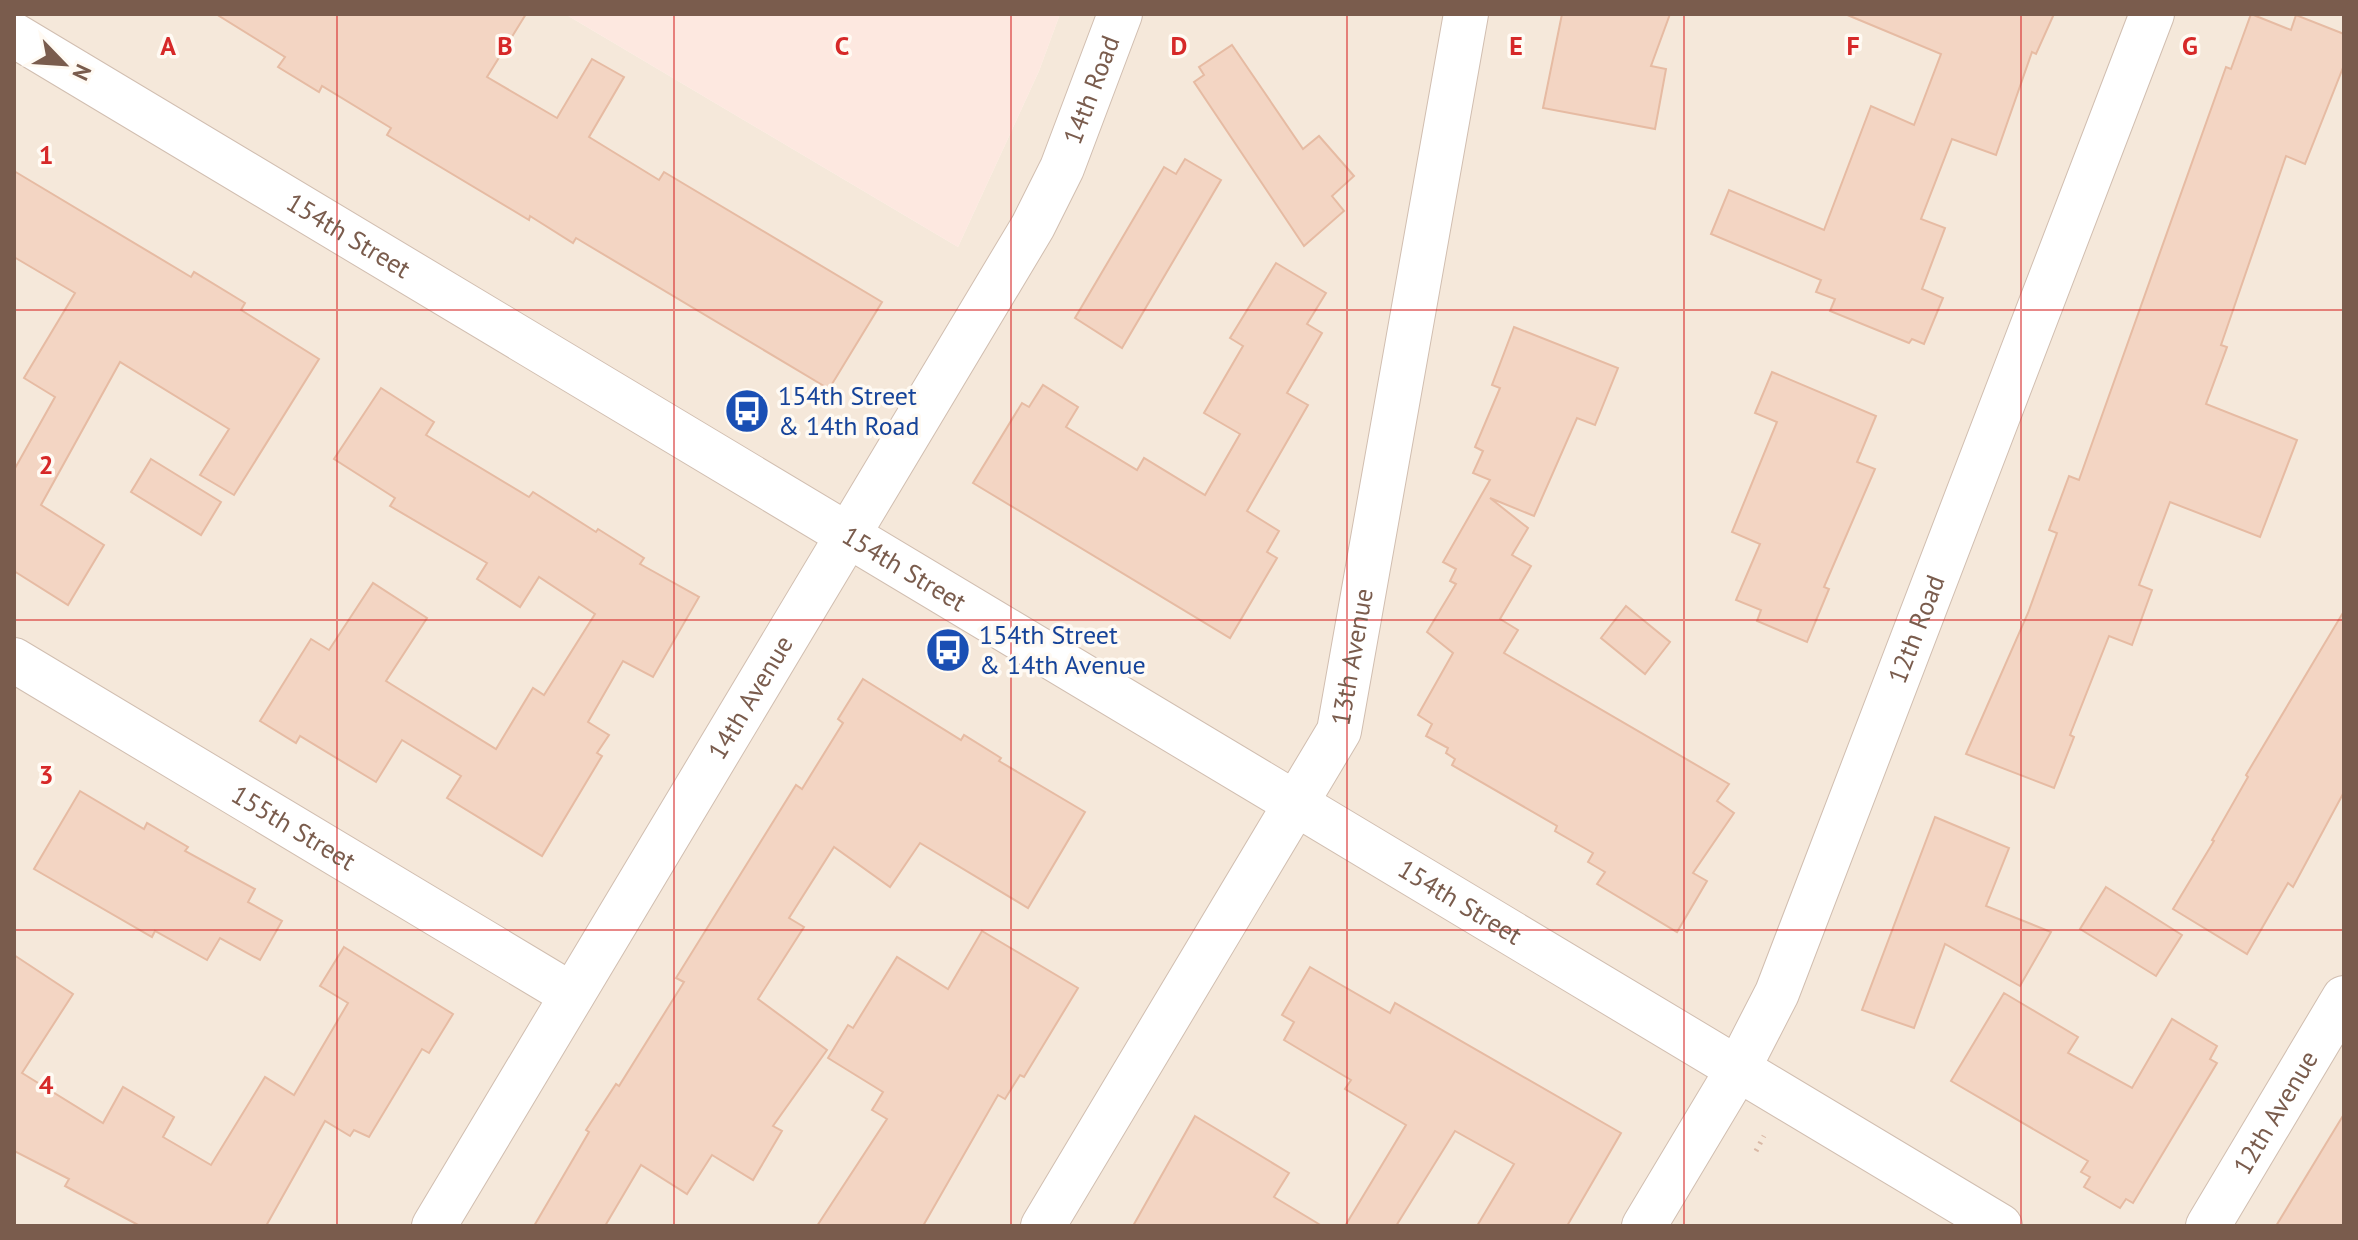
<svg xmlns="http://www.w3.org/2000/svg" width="2358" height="1240" viewBox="0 0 2358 1240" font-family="'PT Sans',sans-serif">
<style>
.residential{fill:#f5e8da}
.commercial{fill:#fde8e0}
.building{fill:#f3d5c3;stroke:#e6bba3;stroke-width:2}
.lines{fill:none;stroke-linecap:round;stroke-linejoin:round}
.minor-casing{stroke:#d1beb0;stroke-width:46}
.path{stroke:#d9b8a5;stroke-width:5;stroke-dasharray:2 6;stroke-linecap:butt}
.minor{stroke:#fff;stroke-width:44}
.grid{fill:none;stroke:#d62828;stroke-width:2;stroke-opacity:0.55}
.labels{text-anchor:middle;stroke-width:7;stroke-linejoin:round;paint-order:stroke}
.street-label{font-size:26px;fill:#7a5c4d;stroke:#fffaf3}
.transit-label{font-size:26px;fill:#164399;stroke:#fffaf3;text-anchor:start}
.grid-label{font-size:26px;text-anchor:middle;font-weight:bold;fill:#d62828;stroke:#fffaf3;stroke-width:7;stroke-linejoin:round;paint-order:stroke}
</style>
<rect width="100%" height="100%" fill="#fdf6ec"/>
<path class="residential" d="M14,14H565L958,247L1039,71L1060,14H2344V1226H14Z"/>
<path class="commercial" d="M565,14H1060L1039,71L958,247Z"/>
<g class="building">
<path d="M216,14H526L487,77L557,118L592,59L624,77L589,137L659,180L664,172L882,302L829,389L576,238L573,243L530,216L529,220L387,135L391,128L322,86L319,92L278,67L285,57Z"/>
<path d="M1562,14H1670L1651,66L1666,69L1655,129L1543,108Z"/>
<path d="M1845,14H2054L2036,54L2032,52L1996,155L1952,139L1921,219L1945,228L1922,289L1943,298L1924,344L1912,339L1909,343L1830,311L1835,299L1816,292L1821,280L1711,234L1729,190L1824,230L1871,106L1914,125L1941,54Z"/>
<path d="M2251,14L2291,30L2296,15L2344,34V65L2305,164L2286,156L2221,345L2227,347L2206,404L2297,440L2260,537L2170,502L2139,585L2152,590L2132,645L2109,636L2070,735L2074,737L2054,788L1966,754L2028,613L2057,533L2049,530L2069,476L2079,480L2226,67L2231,69Z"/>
<path d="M1232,45L1303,149L1319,136L1354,176L1332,196L1344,211L1304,246L1194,82L1204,75L1199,67Z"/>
<path d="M1185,159L1221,180L1122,348L1075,318L1164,167L1176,174Z"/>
<path d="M14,171L191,277L194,272L245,303L241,310L319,359L234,495L200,475L229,429L120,362L41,505L104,545L68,605L14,571V470L55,397L24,378L75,293L14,257Z"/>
<path d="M1276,263L1326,293L1307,324L1322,333L1287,393L1308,405L1247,511L1279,531L1267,552L1277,558L1230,638L973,483L1022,403L1029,407L1043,385L1078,407L1066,427L1137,470L1144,458L1205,495L1240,434L1204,413L1243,346L1230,338Z"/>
<path d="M1514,327L1618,368L1595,425L1577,418L1534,516L1490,498L1528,528L1512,555L1531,566L1500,619L1518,630L1504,653L1729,784L1717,801L1734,813L1693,873L1707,881L1677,932L1597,884L1605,872L1588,862L1593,853L1555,831L1557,826L1452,765L1455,759L1446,753L1448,748L1426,736L1432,724L1418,715L1453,653L1427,632L1456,584L1450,581L1456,569L1443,562L1490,480L1473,473L1483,451L1475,447L1500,388L1492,385Z"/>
<path d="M1772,372L1876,416L1857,462L1875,469L1824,587L1829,589L1807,642L1757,621L1761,610L1736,600L1760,544L1732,532L1777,422L1755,413Z"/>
<path d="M381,388L434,422L426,435L529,497L533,492L596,532L598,529L644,558L640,564L699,597L653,677L623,661L588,722L609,735L597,753L602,756L542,856L447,798L461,776L402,740L376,782L300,736L296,743L260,721L311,639L329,650L373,583L427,618L386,681L496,749L533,688L544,695L595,614L539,577L520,607L477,579L487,563L390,506L395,498L334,459Z"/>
<path d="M151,459L221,502L201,535L131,492Z"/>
<path d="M1626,606L1670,642L1645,674L1601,638Z"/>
<path d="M2344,611V792L2293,887L2288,883L2247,954L2173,909L2214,841L2212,840L2248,777L2246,775Z"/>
<path d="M863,679L961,740L964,735L1001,758L999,761L1085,812L1028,908L920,843L890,887L834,847L789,918L804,927L758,999L827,1050L773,1126L782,1131L753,1180L712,1155L687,1194L641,1165L605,1226H534L589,1132L586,1130L616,1084L619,1086L684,982L676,978L796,785L802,789L843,723L838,719Z"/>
<path d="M80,791L144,829L147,823L188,847L185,851L255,889L248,902L282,921L260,960L220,938L207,960L155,931L152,937L34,869Z"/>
<path d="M1935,817L2009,848L1986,906L2051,932L2020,986L1945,944L1914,1028L1862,1010Z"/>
<path d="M2106,887L2182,935L2156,976L2080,929Z"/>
<path d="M982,931L1078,988L1024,1077L1020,1075L1005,1099L998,1095L923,1226H817L887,1119L872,1110L883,1092L828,1058L848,1025L853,1028L897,957L948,989Z"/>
<path d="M344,947L453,1014L429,1053L422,1049L369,1137L354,1130L350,1136L325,1121L266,1226H140L65,1186L69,1179L14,1151V955L73,994L22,1073L103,1123L123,1087L174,1117L163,1137L211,1165L265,1077L294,1095L348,1003L320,986Z"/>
<path d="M1310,967L1390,1013L1395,1003L1621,1133L1567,1226H1477L1514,1164L1455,1131L1396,1226H1345L1406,1125L1345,1089L1351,1080L1284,1040L1294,1022L1282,1015Z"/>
<path d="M2004,993L2078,1037L2068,1053L2132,1088L2172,1019L2217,1046L2210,1059L2217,1063L2133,1203L2126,1199L2120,1208L2084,1187L2090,1177L2081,1172L2088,1161L1951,1081Z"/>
<path d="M2344,1114V1226H2276Z"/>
<path d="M1195,1116L1289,1173L1274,1197L1322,1226H1133Z"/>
</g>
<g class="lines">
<g class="minor-casing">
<g id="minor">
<path id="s1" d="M14,35L2000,1226"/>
<path id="s2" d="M14,660L572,995"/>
<path id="s3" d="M434,1226L1033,226L1062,168L1120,14"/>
<path id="s4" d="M1043,1226L1339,731L1466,14"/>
<path id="s5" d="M1644,1226L1738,1069L1777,993L2152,14"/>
<path id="s6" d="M2208,1226L2344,998"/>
</g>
</g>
<path class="path" d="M1756,1151L1764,1136"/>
<use href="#minor" class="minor"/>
</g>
<path class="grid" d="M337,14V1226M674,14V1226M1011,14V1226M1347,14V1226M1684,14V1226M2021,14V1226M14,310H2344M14,620H2344M14,930H2344"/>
<defs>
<g id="bus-disc" transform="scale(2.3)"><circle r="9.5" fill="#1a4fb4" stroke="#fffaf3"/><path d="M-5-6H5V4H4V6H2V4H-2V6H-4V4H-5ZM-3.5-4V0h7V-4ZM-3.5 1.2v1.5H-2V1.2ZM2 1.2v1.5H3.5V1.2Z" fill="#fff"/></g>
</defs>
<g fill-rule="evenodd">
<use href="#bus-disc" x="747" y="411"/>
<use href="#bus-disc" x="948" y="650"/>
</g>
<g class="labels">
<g class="street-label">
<text dy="9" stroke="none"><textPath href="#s3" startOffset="1314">14th Road</textPath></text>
<text dy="9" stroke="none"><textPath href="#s1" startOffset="390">154th Street</textPath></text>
<text dy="9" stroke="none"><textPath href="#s1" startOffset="1038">154th Street</textPath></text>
<text dy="9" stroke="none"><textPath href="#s5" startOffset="658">12th Road</textPath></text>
<text dy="9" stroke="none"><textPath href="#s4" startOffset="652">13th Avenue</textPath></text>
<text dy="9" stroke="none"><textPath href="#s3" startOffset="616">14th Avenue</textPath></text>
<text dy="9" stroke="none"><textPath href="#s2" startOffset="326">155th Street</textPath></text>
<text dy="9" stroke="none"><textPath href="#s1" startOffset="1686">154th Street</textPath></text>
<text dy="9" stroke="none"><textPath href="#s6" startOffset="132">12th Avenue</textPath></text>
</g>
<g class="transit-label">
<text x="778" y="405">154th Street<tspan x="778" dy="30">&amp; 14th Road</tspan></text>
<text x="979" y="644">154th Street<tspan x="979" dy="30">&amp; 14th Avenue</tspan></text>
</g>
</g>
<g class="grid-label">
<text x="168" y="55">A</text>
<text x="505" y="55">B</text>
<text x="842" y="55">C</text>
<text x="1179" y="55">D</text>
<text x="1516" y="55">E</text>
<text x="1853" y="55">F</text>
<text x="2190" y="55">G</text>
<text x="46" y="164">1</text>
<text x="46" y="474">2</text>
<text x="46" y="784">3</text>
<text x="46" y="1094">4</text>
</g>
<rect width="2358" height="1240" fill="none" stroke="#7a5c4d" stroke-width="32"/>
<g transform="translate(64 64) rotate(115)" stroke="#fffaf3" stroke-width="6" paint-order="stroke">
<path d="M0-6L14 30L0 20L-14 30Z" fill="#7a5c4d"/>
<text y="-12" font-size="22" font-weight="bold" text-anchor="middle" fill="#7a5c4d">N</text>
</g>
</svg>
